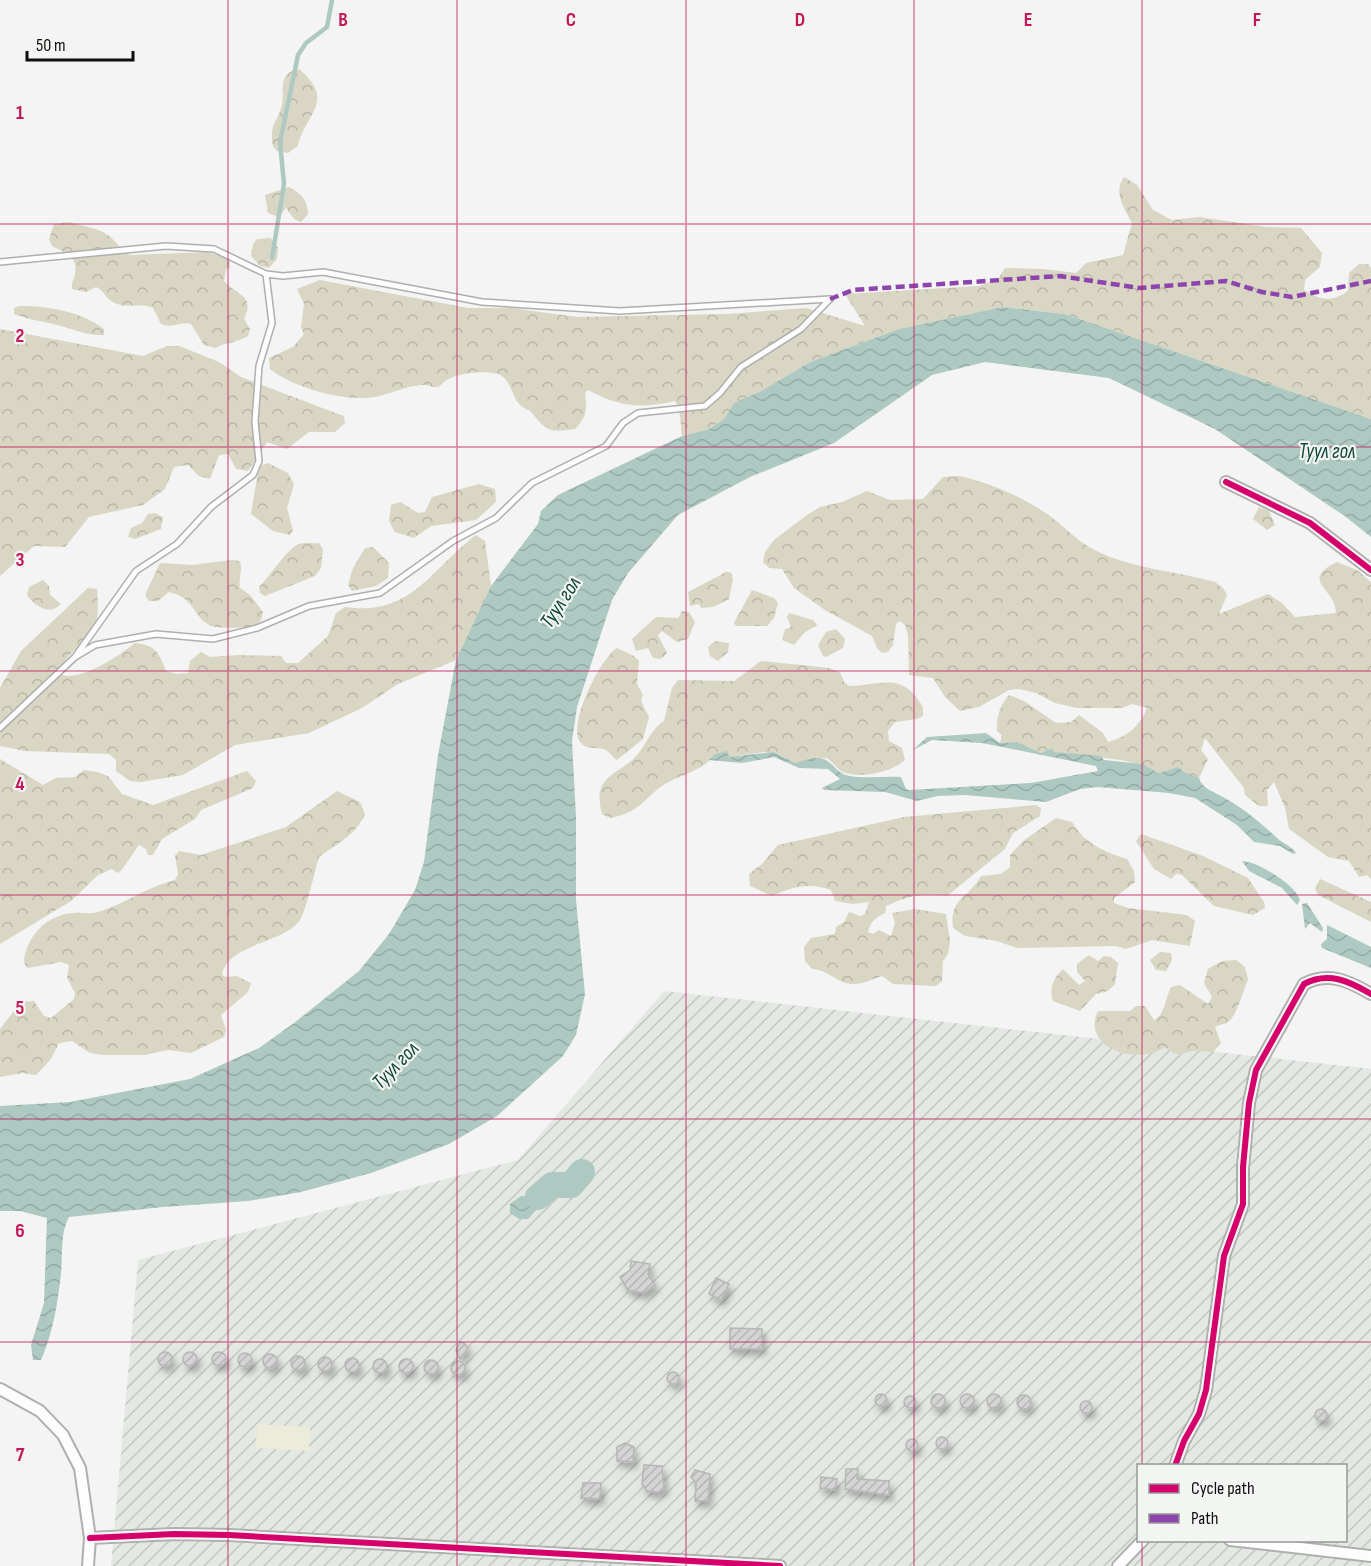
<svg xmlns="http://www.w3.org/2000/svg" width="1371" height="1566" viewBox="0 0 1371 1566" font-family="'Sofia Sans Condensed',sans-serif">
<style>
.industrial{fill:url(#industrial-furrows);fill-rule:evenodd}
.forest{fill:url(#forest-crowns)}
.pitch{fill:#edebda}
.water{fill:url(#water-waves)}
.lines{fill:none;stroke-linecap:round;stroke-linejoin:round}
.stream{stroke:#aec9c2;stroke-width:4.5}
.river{stroke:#aec9c2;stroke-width:26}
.building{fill:url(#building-hatch);stroke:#b6b6b5;stroke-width:1.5;filter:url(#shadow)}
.lane-casing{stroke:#aeafae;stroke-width:8}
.street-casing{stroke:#aeafae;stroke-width:14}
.lane{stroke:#fdfdfd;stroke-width:5}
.street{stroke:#fdfdfd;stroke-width:10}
.quiet{stroke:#8e44ad;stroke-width:4.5;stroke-dasharray:9 4.5;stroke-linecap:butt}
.cycleway-casing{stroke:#f3f5f2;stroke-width:10}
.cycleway{stroke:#d6006c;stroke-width:6}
.grid{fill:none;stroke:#c2185b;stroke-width:1.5;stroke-opacity:0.55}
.labels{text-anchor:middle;stroke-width:4.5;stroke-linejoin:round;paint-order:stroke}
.water-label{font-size:21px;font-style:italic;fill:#0f463b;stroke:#f3f5f2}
.grid-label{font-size:20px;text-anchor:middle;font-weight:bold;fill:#c2185b;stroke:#f3f5f2;stroke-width:4.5;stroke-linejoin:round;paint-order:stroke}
</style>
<defs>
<pattern id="industrial-furrows" width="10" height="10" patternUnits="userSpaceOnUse" patternTransform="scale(1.5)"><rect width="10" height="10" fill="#e4e8e3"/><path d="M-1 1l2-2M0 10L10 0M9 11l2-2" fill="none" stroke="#c2c6c2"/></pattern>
<pattern id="forest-crowns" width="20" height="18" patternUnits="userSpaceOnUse" patternTransform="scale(1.5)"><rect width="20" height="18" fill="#d9d6c4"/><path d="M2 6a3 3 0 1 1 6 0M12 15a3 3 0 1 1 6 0" fill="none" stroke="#b9b6a7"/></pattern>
<pattern id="water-waves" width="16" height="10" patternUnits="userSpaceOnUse" patternTransform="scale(1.5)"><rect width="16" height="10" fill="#aec9c2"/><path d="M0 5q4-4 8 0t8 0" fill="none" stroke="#94aba6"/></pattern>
<pattern id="building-hatch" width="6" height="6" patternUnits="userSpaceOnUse" patternTransform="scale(1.5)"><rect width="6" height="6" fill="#d3d4d3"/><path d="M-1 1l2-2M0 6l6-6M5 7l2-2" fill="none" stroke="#b4b5b4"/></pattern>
<filter id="shadow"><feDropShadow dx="3.5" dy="6" stdDeviation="3" flood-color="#0004"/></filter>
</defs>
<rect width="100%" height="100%" fill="#f3f4f3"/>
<path class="industrial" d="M664,991L1371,1069V1566H111L138,1260L518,1160ZM1138,1466H1346V1540H1138Z"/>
<g class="forest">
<path d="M299,69C337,101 305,114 298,146L288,153L277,151L273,146C269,121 278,124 282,104C285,89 277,73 299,69Z"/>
<path d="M1124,177L1137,185L1153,210L1172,220L1199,217L1267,227L1301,228L1322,253L1320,267L1305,280L1304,290C1321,300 1331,303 1348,291L1349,273L1359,264H1368L1371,268V419L1065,314L1002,307L899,329L810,362L761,391L734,403L724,419L709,429L682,436L679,408L675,401C640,409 620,407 588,390L585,393C587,409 587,417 575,429C550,432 548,433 532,413C529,409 525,409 521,406C510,396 512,375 493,373C480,371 460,373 448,379C443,381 442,386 437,387C432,388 428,385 424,385C407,385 391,394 375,397C344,402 294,388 270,369L269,358L293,347L304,334L301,327L304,304L297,289L320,280L468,308H511L577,317L727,314L806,308L865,326L845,294L979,286L998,279L1005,268L1043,269L1076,273L1086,263L1123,255L1132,223C1124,208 1113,192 1124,177Z"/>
<path d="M289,187C301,193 308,201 308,214L301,222L294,219L286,208L279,217L268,213L265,195Z"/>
<path d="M68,222C82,226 97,227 109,236C117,242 120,250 130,255L207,252L229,258L230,268L226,269L224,281C239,297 255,295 244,319L250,329L248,336C237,343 226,342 215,348L204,345L191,324C180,321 173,329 161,324L153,308C139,302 127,309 115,303C106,300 105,291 96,287L86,292L72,289C71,282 74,280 75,274C78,256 66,253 52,246L49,239L54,224Z"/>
<path d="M271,238L278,248L277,259L269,268L260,266L251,256L253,244L257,239Z"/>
<path d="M19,306C48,306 80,311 104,329V335C87,336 77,330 61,326C43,321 33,321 14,314V308Z"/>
<path d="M0,329L143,356L167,346H179L219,362L241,377L338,414L344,416L345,423L335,432H309L287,449L267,442L248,471L236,469L228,454L219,455L210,479L199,476L188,465L174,467L165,489L143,505L89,517L65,547L34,546L0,576Z"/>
<path d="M268,463L288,473L294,484L287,508L293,530L290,535L273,531L251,514L258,472L262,465Z"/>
<path d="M960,476C989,483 1019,495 1044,512C1067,527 1075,542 1103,554C1138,569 1179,572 1215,582L1223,588L1227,595L1219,614L1268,594L1282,603L1295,617L1336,613C1336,588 1298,581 1337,562L1357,570L1371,582V879L1367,875L1359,877L1349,861L1328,857L1289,829L1285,808L1274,782L1267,790L1268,806H1259L1245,795L1244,788L1205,738L1201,750L1208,759L1199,778L1184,772L1178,767L1159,773L1142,765L1121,760L1054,752L1053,748L1041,753L1017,742L1000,743L1002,735L997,731C996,718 1000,705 1009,695L1024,701L1056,723L1071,722L1079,715L1103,733L1108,742C1127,737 1140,726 1147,708L1132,704L1122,708H1077L1055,703L1036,693L1019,689L1009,690L979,707L960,711L945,697L933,678L909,675L908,635L905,625L900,621L896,624L893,645L888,652L882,653L877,648L872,636L825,610L794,588L782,569L769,568L763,562L765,552L774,540L807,515L820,507L842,502L867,491L890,500L923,499L943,477Z"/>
<path d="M479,484L495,489L496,502L476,520L431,526L414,538L395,532L389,521L391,505L400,502L418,513L425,512L432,497Z"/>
<path d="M1259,507L1269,511L1275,525L1267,530L1253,519Z"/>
<path d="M155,513L163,517L161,529L135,539L128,537L131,528L142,523L148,514Z"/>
<path d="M476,535L485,541L491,586L456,660L398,684L362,708L309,733L235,745L183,775L141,782L130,781L116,771V760L109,754L25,751L0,746V688L21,651L88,588L97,589C102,647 85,630 59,669L62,675C82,681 120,655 135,643C156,645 159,653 166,671L177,674L188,673L190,661L201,652L210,657L239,655L281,656L286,663H298L328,636L336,613L345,607C411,617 431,569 476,535Z"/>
<path d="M319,543L323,549L321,568L315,576L265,596L260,593L259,587C269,577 289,547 299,544C305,542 313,544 319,543Z"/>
<path d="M373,547L389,563L388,578L376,586L352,591L348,585L353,568L365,548Z"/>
<path d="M231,560L240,561C243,571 238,578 240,588L250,595L263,612C262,617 262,621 257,624C249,629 217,629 209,625C192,615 195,598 169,592L158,601H149L145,595L160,563L192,565Z"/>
<path d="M726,572L731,573L733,579L729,599L713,607L701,608L699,604L690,606L688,592Z"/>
<path d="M43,580L49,586L50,595L61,604C50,616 34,606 27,595L29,587Z"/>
<path d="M752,590L774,598L778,603L774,618L767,626H736L734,623Z"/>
<path d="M682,611L689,612L695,622L688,639L677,642L662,631L658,635L667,653L661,659L653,658L648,648L636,651L632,639L656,617L678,618Z"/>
<path d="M789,613L813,620L817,625L804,633L794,645L782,640L785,629L791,627L787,617Z"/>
<path d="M836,629L845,639L843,648L826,657L823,656L818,645L826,632Z"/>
<path d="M715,641L729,643L728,652L718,661L710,656L708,647Z"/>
<path d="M617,648L634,656L639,661L637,684L643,695L641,701L649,717L643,739L617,760C612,757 609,750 603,749C596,747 587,750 581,743C566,726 601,657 617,648Z"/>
<path d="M761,661L829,668L840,672L844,682L849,686C883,685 902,671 923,707V716L917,719L895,722L888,731L889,741L902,748L905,760C892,772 864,778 845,773C838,771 833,761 826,758L796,763L778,754L764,752L729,757L727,752C714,753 713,759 704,765C692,773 677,777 665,784C642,799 642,812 610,818L602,814C591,773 620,776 638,754C646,744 652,728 664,721L672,688L678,680L734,681Z"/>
<path d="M0,759L43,785L56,778L75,777L84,770L97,772L108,776L122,794L153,805L247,771L256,781L253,788L201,810L195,819L162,839L153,855H148L146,849L139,845L121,871L117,873L112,869L98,875L71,901L0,944Z"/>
<path d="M337,791L360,802L365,814C356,835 337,844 319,857C315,870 306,911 300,920C283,944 229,943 222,974L225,977L237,976L251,983L248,992L221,1015L226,1030L224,1037L191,1053L168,1050L145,1055H102L90,1053L72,1041L59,1043L51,1059L36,1075L22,1073L0,1077V1029L21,1002L34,1001L44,1016L51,1018L74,999L75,993L67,978L69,965L61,962L28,968C22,962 24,958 26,951C33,930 51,914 74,913C84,912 91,915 101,911C126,903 149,886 175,880L178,874L175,856L179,851L201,855L286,827Z"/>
<path d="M1036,805L1041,808L1040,816L1013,833L1005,849L947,896C924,892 907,896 886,906L885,913C877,917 870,921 868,932L873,934L879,930L891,936L895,923L892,913L915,909L946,914L950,941L948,954L943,961L942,981L936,986L893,984L882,976C872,979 864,984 853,984C837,984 830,970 812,969L805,961L804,947L811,938L835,934L836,927L844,922L849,912L860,916L865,914L869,902L853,904L835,901L831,890C809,882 792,887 772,896L750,886L749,874L762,864L778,845L904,817Z"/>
<path d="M1056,818L1072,822C1084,843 1104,852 1127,859L1134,871L1135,882L1114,898V903L1128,908L1187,915L1195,921L1190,946L1152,940L1126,949L1116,946L1017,948L997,941L965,936L953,928C949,898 969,898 981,876L1001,874L1010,867V855L1023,841Z"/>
<path d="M1141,834L1203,856L1248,878L1264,902L1265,908L1253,915L1214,906L1182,875L1176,874L1171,879L1154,869L1136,841Z"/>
<path d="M1320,879L1371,902V922L1318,895L1315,889Z"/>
<path d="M1160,952L1171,953L1172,960L1166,971L1156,970L1150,960Z"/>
<path d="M1089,955L1098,961L1104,956L1111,957L1118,963L1115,984L1108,991L1096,994L1080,1011L1053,1001C1049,989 1053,978 1063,969L1079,985L1085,981L1077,972V964Z"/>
<path d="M1236,960L1245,967L1248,979C1244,989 1236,1017 1228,1022C1224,1025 1219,1024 1215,1027L1221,1043L1213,1052C1206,1052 1198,1050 1192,1051C1177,1054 1179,1058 1165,1047C1140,1066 1080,1049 1098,1011H1130L1136,1006H1145L1154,1020C1165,1015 1165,999 1171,987L1180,985L1208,1004L1212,997L1204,983L1208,969L1222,961Z"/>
</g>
<path class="pitch" d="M257,1424L310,1427L309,1451L256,1448Z"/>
<g class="water">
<path d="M1002,307L1065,314L1371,419V537L1346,517L1215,429L1109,378L985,362L932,375L834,443L750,477L678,515L628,573L612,600L577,707L572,741L576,817V900L585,994L576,1035L563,1056L497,1116L449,1144L371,1173L301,1192L248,1201L163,1207L69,1217C60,1233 63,1255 61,1273C58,1302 53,1333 41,1360H33L31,1345L44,1303L47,1218L20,1211H0V1106L70,1102L190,1079L259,1048L294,1023L359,971L389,934L415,890L424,862L438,755L456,660L491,586L538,524L541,511L558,495L682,436L709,429L724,419L734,403L761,391L810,362L899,329Z"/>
<path d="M986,733L1000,743L1017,742L1041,753L1053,748L1054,752L1101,756L1104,760L1142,764L1159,773L1178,767L1184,772L1199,778C1202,788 1212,791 1221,796C1242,807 1260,822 1278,839C1284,844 1291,846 1296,853L1293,854L1280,846L1254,842L1237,825L1195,798L1169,793L1098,787L1080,789L1046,802L965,795L937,796L917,801L885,792L824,790L822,788L840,779L828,769L799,768L774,757L742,763L709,760L715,754L727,751L729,757L773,752L796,763C804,761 814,756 823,759C833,762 838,775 850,776C867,779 884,776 901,777L906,789L909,790L1031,783L1098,771L1096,766L982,743L932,740L913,750L927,737Z"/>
<path d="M1242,861C1257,861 1296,885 1300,900L1297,905L1282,888L1249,871Z"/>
<path d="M1307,903L1323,928L1322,932L1310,923L1305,929L1302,904Z"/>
<path d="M1327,925L1371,947V968L1322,948L1321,944L1327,939Z"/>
<path d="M521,1196L538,1197L536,1210L528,1219H519L510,1213V1204Z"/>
</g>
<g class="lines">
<path class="stream" d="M272,258L284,184L280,142L298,55L306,43L327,27L332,0"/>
<path class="river" d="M538,1197L552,1185H571L582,1172"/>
</g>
<g class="building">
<path d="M631,1261L650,1264L648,1274L655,1285L644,1293L628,1290L620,1277L630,1270Z"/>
<path d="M716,1278L729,1284L721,1300L709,1294Z"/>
<path d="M730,1328L762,1329V1349H730Z"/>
<path d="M460,1342L464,1343L468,1348L460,1359L456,1350Z"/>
<circle cx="219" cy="1359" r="7"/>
<circle cx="190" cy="1359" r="7"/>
<circle cx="165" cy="1359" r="7"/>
<circle cx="245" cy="1360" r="7"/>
<circle cx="270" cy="1361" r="7"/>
<circle cx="298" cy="1363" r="7"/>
<circle cx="325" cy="1364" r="7"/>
<circle cx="352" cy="1365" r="7"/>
<circle cx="406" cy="1366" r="7"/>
<circle cx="380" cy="1366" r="7"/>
<circle cx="431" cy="1367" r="7"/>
<circle cx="458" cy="1368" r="7"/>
<circle cx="673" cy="1378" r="6"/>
<circle cx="881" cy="1400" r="6"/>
<circle cx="967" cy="1401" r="7"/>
<circle cx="938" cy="1401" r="7"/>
<circle cx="994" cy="1401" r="7"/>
<circle cx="1024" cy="1402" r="7"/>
<circle cx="910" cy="1402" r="6"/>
<circle cx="1086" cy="1407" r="6"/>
<circle cx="1321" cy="1415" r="6"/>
<circle cx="942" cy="1443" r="6"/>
<circle cx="912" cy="1445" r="6"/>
<path d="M625,1443L634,1447L633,1462L617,1461V1447Z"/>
<path d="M644,1465L662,1466L664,1488L658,1492L647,1491L642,1484Z"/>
<path d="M846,1469H858L857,1479L889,1481V1495L845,1489Z"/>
<path d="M695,1470L710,1474L708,1501H695L696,1483L691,1477Z"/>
<path d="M821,1477L837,1479L835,1490L820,1488Z"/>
<path d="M583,1483H601L600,1499L581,1498Z"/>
</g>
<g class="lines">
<g class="lane-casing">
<g id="lane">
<path d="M0,262L166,246L214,249L266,274L283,276L323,272L482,302L620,311L830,299"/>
<path d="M75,657L95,645L156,634L213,639L257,628L309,606L380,593L453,541L496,518L532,483L606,446L623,423L638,413L705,406L720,393L741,367L801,329L830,299"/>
<path d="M0,728L75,657L136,571L177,544L211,507L253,475L259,461L255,422L259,366L272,323L266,274"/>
</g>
</g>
<g class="street-casing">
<g id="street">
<path d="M1226,482L1310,523L1371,570"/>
<path d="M0,1389L40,1411L63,1435L80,1468L90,1538L88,1566"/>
<path d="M1175,1466L1184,1441L1199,1414L1206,1390L1224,1256L1243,1204V1167L1249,1103L1256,1070L1304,984C1328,971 1349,981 1371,994"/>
<path d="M90,1538L174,1534L229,1535L780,1566"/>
<path d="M1230,1540L1371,1556"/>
<path d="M1118,1566L1143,1540"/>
</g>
</g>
<use href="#lane" class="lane"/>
<use href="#street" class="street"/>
<path class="quiet" d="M830,299L853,290L1060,276L1139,288L1226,281L1262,292L1292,297L1371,281"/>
<g class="cycleway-casing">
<g id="cycleway">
<path d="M1226,482L1310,523L1371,570"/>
<path d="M1175,1466L1184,1441L1199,1414L1206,1390L1224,1256L1243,1204V1167L1249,1103L1256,1070L1304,984C1328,971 1349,981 1371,994"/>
<path d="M90,1538L174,1534L229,1535L780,1566"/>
</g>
</g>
<use href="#cycleway" class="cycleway"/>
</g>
<path class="grid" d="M228,0V1566M457,0V1566M686,0V1566M914,0V1566M1142,0V1466M0,224H1371M0,447H1371M0,671H1371M0,895H1371M0,1119H1371M0,1342H1371M1142,1540V1566"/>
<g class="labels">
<g class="water-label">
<text x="1327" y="458">Туул гол</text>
<text transform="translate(560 602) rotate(-57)" y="7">Туул гол</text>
<text transform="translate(395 1065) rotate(-46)" y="7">Туул гол</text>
</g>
</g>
<g class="grid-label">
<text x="343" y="26">B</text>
<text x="571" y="26">C</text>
<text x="800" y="26">D</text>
<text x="1028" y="26">E</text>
<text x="1257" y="26">F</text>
<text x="20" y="119">1</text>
<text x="20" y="342">2</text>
<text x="20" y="566">3</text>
<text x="20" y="790">4</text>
<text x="20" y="1014">5</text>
<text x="20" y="1237">6</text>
<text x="20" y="1461">7</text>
</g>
<rect x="1137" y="1464" width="210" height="78" fill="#f3f5f2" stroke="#979997" stroke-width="1.5"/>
<rect x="1149" y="1484" width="30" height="9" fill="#d6006c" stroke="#979997" stroke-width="1.5"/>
<text x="1191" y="1494" font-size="18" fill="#0e0f0e">Cycle path</text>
<rect x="1149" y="1514" width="30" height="9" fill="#8e44ad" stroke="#979997" stroke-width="1.5"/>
<text x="1191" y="1524" font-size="18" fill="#0e0f0e">Path</text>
<path d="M27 51v9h106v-9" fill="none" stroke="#0e0f0e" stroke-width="3"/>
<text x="36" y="51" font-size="18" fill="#0e0f0e" stroke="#f3f5f2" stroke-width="4.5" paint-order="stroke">50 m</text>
</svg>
